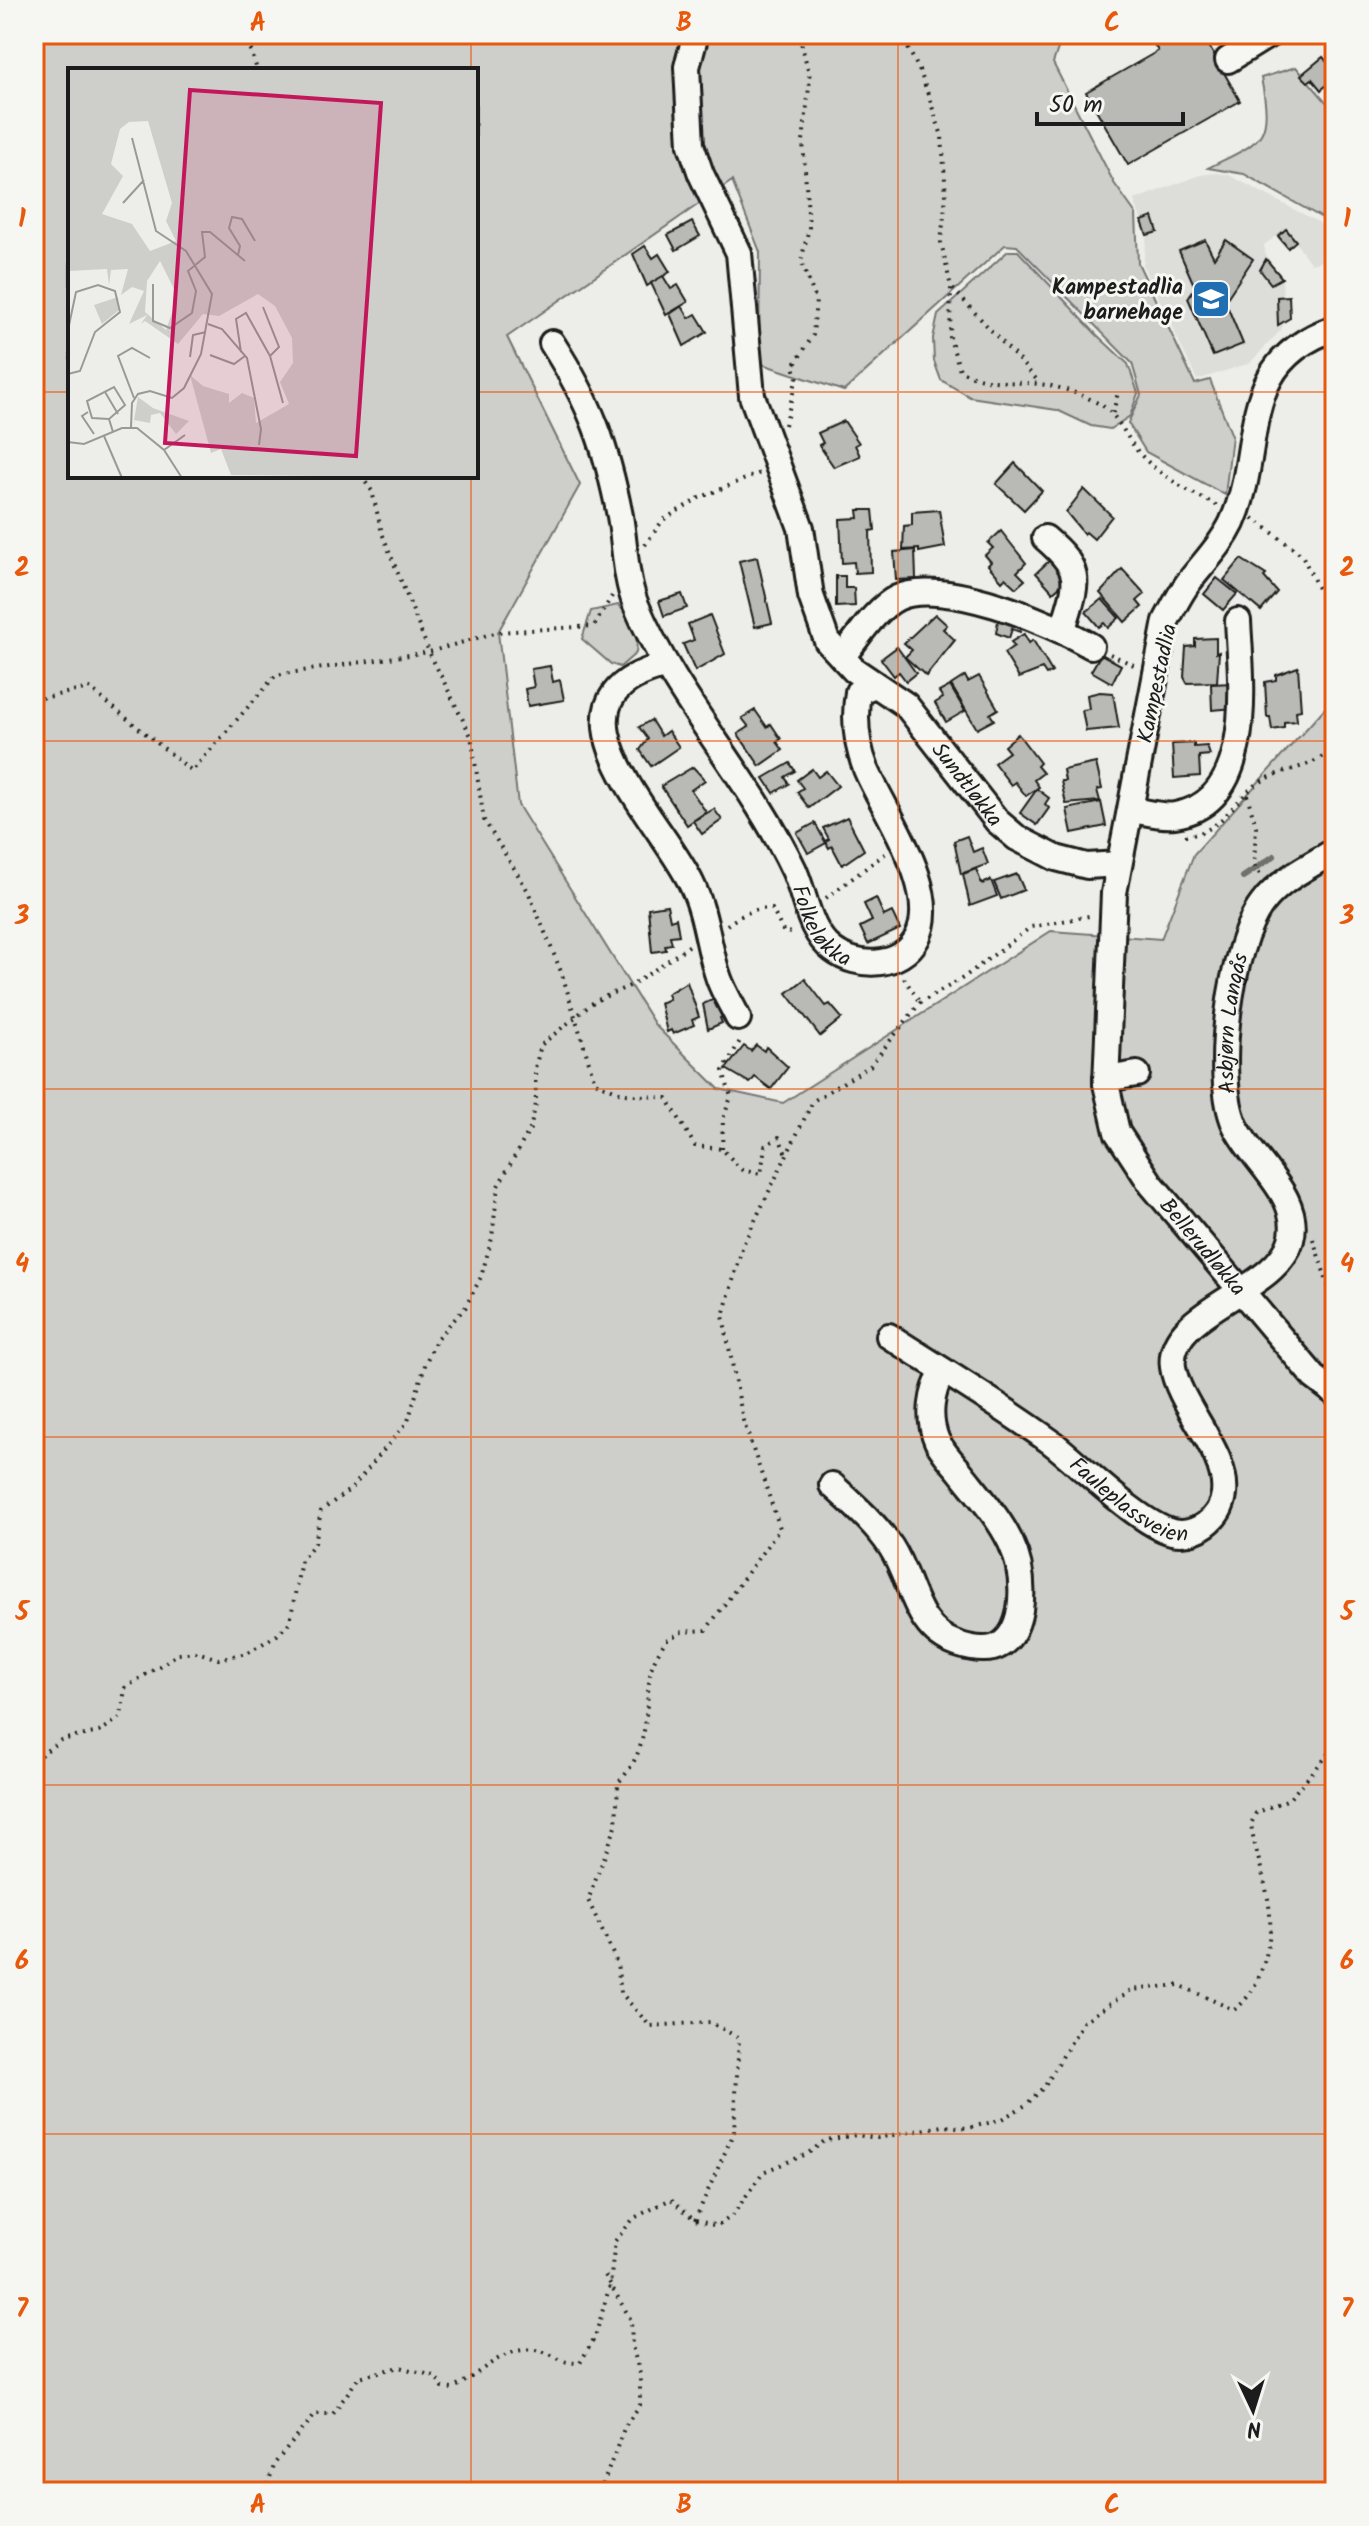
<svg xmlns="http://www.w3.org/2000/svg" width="1369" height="2526" viewBox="0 0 1369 2526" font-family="Kalam,sans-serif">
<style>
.built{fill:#ddddda}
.green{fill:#cececb;stroke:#757574;stroke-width:2;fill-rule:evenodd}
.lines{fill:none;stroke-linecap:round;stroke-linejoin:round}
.stream{stroke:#6f6f6d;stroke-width:6}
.building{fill:#b9b9b6;stroke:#1c1c1c;stroke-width:2}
.minor-casing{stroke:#1c1c1c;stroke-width:30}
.path{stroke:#1c1c1c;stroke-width:4;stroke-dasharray:2 6;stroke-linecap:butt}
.minor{stroke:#f6f6f2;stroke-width:24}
.grid{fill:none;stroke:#e8590c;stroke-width:2;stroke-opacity:0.55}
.labels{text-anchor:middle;stroke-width:6;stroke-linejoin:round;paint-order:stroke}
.poi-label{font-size:22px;font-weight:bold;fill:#1c1c1c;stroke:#f6f6f2;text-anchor:end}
.street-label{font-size:22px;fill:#1c1c1c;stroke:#f6f6f2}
.inset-road{fill:none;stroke:#999997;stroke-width:2}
.view{fill:#c2185b;fill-opacity:0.15;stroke:#c2185b;stroke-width:4}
.inset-edge{fill:none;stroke:#1c1c1c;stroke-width:4}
.neatline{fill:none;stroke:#e8590c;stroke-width:3}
.grid-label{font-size:26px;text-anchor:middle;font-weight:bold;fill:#e8590c}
</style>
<rect width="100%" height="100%" fill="#edede9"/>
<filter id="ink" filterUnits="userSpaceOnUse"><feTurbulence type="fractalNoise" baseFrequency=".0125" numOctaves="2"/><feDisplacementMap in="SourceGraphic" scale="16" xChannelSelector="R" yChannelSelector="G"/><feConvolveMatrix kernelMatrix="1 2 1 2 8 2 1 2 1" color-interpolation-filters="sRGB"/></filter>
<g filter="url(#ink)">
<path class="built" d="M1217,173L1229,175L1335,231V257L1311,264L1286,229L1264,245L1266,259L1282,278L1284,322L1281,330L1250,363L1197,380L1143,265L1147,235L1134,200L1200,175Z"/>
<g class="green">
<path d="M34,34H1063L1053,63L1114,183L1136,214L1138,263L1195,384L1210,380L1232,436L1225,495L1146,452L1128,423L1141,395L1132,363L1017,246L1005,245L844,391L759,363L760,252L732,181L507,337L580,485L498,632L518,805L655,1025L719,1089L783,1103L1051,931L1161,939L1194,854L1324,709L1335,713V2492H34ZM70,70H476V476H70Z"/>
<path d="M1296,67L1335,112V225L1244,174L1208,168C1261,141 1274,142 1261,78Z"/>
<path d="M1008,251H1018L1097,335L1128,364L1138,393L1130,416L1110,429L1091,426L1057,410L970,397L941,380L934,361L933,338L938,315Z"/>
<path d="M618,605C633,618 639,633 636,653L620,667L611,664L582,639L591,611Z"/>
</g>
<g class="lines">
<path class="stream" d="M1243,877L1274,856"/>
</g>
<g class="building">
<path d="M1148,34H1202L1240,101L1128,165L1086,92L1158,51Z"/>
<path d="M1323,57L1335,71V78L1321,90L1312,79L1308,82L1301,75Z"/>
<path d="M1153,217L1158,232L1147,235L1142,221Z"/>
<path d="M692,222L700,236L676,250L668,235Z"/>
<path d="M1286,229L1296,241L1288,248L1278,236Z"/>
<path d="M1205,240L1214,258L1226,240L1253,259L1225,301L1243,344L1213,356L1188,298L1195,287L1179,251Z"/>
<path d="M645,246L653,258L659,254L670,272L647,286L633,254Z"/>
<path d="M1266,259L1282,278L1271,284L1260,270Z"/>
<path d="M663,276L671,289L678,285L688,302L666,315L651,283Z"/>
<path d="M1289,296L1290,318L1278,325L1277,297Z"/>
<path d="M682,306L689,318L696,314L707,332L684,346L670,314Z"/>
<path d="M844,421L859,443L855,445L860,456L834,467L819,445L823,443L818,433Z"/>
<path d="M1015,463L1042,491L1024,510L996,484Z"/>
<path d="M1084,489L1112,516L1094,539L1086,532L1084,534L1066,512Z"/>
<path d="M858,510H873L875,530L870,531L871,572L855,573L854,562L842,563L840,519L859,518Z"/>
<path d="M939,510L945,547L919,552V549L903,550L904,526L912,525V512Z"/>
<path d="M1001,531L1026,563L1017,572L1025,580L1016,588L1005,578L1002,581L988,565L991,562L985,555L993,548L988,543Z"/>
<path d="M915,550L916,579L896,580L894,552Z"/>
<path d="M757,557L772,623L755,627L739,561Z"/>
<path d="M1241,559L1266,575L1264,577L1277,592L1261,611L1224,580Z"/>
<path d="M1050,560L1068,579L1053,592L1036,573Z"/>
<path d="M1122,569L1145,594L1137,601L1142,607L1125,622L1100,593Z"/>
<path d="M836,576H845V588H854L855,606L836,607Z"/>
<path d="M1217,578L1237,594L1223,610L1204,594Z"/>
<path d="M682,594L687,608L664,616L659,601Z"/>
<path d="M1102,599L1119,618L1108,628L1104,623L1099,627L1086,612Z"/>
<path d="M935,614L947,625L943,629L955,640L926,676L905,657L912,650L904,643Z"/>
<path d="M710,615L725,654L695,671L683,644L694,640L688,624Z"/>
<path d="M999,615L1023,624L1020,632L1012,629L1009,638L996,633Z"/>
<path d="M1024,634L1029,643L1033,640L1052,672L1046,675L1042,669L1019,678L1004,653L1014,646L1011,642Z"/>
<path d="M1216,638V653L1219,652L1217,682L1187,683L1184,677L1186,647L1195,646V639Z"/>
<path d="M897,647L916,673L906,681L899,672L894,676L881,659Z"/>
<path d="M1101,654L1121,665L1112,683L1091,671Z"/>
<path d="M550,666L553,682L560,680L564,700L528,706L525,689L534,687L531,669Z"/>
<path d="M1298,667L1301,710L1296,711L1297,721L1284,722V728L1272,730L1270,717H1267L1265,682L1276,680V675Z"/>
<path d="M965,676L968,682L979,676L998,709L990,714L994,720L977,729L951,685Z"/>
<path d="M1233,683L1235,708L1212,710L1211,684Z"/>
<path d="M950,686L965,711L946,722L935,703L943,698L939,692Z"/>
<path d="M1100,692L1113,693L1119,728L1086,731L1082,710L1089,709L1087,695Z"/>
<path d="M755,710L767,727L771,724L781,739L777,742L783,750L760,766L738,734L749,727L742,718Z"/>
<path d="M651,720L661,736L668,731L679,747L651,766L640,750L648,739L639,727Z"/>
<path d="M1018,734L1040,763L1037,766L1043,773L1034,780L1039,787L1026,796L1015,782L1011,785L994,763L1009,752L1004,746Z"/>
<path d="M1194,743V747L1207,746L1210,755L1199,756L1200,776L1174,778L1172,744Z"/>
<path d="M790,763L795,771L785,777L789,784L774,793L764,778Z"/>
<path d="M1096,763L1102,789L1097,790L1100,801L1066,804L1061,781H1065L1063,770Z"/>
<path d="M693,767L705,780L691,790L706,812L687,825L661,786Z"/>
<path d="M812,769L818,777L826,771L838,786L809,808L797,792L803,788L797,780Z"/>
<path d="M1037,789L1049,798L1045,804L1049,808L1037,825L1020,813Z"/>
<path d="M1101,802L1106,826L1072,833L1067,809Z"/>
<path d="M714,809L722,820L702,834L693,821Z"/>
<path d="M847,817L864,850L842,865L832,846L829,848L825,841L829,839L823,828Z"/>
<path d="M815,823L826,843L808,853L797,833Z"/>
<path d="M967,836L973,852L982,848L988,864L961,874L954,841Z"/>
<path d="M976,869L982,884L991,880L997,896L970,906L963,874Z"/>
<path d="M1017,874L1024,890L1001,899L994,882Z"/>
<path d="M876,898L884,916L892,912L900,929L868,944L860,927L872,921L864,904Z"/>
<path d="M667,905L670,920L676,918L679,935L670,936L672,944L665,945L666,950L652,952L648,908Z"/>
<path d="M805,979L826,1006L830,1004L842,1018L820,1036L787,993Z"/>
<path d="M687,982L699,1017L692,1020L694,1025L673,1034L671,1030L667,1032L660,1003L669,999L667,994Z"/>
<path d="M721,996L729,1014L720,1018L722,1023L708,1029L703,1004Z"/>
<path d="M756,1045L764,1051L766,1047L788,1067L771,1089L755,1077L750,1083L726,1069L744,1046L751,1051Z"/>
</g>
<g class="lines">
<g class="minor-casing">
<g id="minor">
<path id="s1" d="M696,34L687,67L691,145L701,174L739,253L752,396L801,528L811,596L827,641L854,670L906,705L997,821L1017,838L1056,858L1087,866L1119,864"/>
<path d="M1228,60L1270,34"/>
<path id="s2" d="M1335,328C1232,363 1266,448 1232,523C1221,546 1203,563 1188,583C1180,594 1173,608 1166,621L1114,893L1106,1084L1117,1132L1151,1184L1314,1377L1335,1393"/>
<path id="s3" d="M552,343C591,404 606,445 620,516C625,544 625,579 636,605C676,700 750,777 794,870C806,897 808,931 833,950C858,969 901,968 917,938C942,891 884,812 866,769C856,744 854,718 858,692L875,685"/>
<path d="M1045,538C1085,572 1077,582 1063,629"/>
<path d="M842,657C858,638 875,609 897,598C941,577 1051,622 1091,646"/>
<path d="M664,666C531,699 663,821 692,885C707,916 708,949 719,979C724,993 732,1005 738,1018"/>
<path d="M1132,810C1145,812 1162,817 1175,815C1257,802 1241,680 1238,621"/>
<path d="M1106,1079L1137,1074"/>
<path id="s4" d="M889,1336C943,1371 999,1404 1051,1442C1080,1464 1139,1524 1172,1532C1196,1537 1221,1519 1224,1494C1229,1453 1178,1405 1173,1367C1165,1310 1276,1293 1291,1240C1303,1196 1252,1162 1235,1125C1213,1077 1230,946 1262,904C1280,880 1309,866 1335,851"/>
<path d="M832,1485C854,1505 875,1523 891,1547C913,1581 914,1630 957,1644C969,1648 981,1651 993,1648C1010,1643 1017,1626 1020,1610C1029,1548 995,1516 959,1470C951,1461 943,1452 937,1441C927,1418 931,1392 943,1371"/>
</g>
</g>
<g class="path">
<path d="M246,34L257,70"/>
<path d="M901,34L921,74L942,136L946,196L941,242L951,287L950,339L960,370C984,385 1013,381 1039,384C1059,386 1080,394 1098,403C1119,414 1125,438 1141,455C1161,477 1192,493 1218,506"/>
<path d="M953,289L1039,382"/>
<path d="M1113,413L1118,392"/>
<path d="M785,425L797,377L794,366L813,335L816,300L801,261L809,228L803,141L810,78L799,34"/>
<path d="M361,476L372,491L382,533L429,652L471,736L484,820L528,891L562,974L595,1082L624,1094L667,1098L695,1146L722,1149L742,1170L761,1174L765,1146L779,1137L786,1154"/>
<path d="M1253,518L1302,555L1335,624"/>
<path d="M645,545L663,520L699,498L760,473"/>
<path d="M1110,654L1138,667"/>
<path d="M34,700L89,688L192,771L276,675L429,652L498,632L594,626L612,596"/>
<path d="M1247,795L1256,826L1254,865L1261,876"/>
<path d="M1185,836C1226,832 1232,797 1264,780C1289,766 1315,770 1335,744"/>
<path d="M826,898L886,853"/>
<path d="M727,925C739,916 757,906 772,909L784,933L794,932"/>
<path d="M904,978L920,1003"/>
<path d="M722,1149L723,1119L731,1097L723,1071L741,1039"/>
<path d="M1313,1239L1335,1306"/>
<path d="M34,1760L61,1740L99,1732L121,1717L125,1688L178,1654L197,1652L218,1659L247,1653L277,1635L290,1622L301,1560L315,1543L321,1511L352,1488L408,1421L426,1362L437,1338L465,1308L481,1277L492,1238L498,1186L530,1129L536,1104L535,1068L541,1045L595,1001L634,984L690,945"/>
<path d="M695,2220L734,2132L739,2038L710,2022L650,2026L621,1993L617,1963L588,1900L616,1826L618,1783C650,1749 644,1717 650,1675C651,1663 660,1650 666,1640L682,1632L706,1630L780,1528L743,1420L723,1316L743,1245L813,1101L870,1066L920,1003L963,978L1031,927L1094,915"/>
<path d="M265,2492L275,2463L316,2414H333L359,2377L399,2367L434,2376L443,2388L452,2389C480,2375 508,2340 544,2352C562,2358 558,2363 580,2363L595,2337L610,2285L615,2241L634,2218L671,2199L695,2220L717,2226L732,2216L763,2172L807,2154L826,2140L856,2135L877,2138L943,2126L968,2128L1000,2120L1026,2105L1045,2086L1083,2022L1131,1990L1179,1985L1234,2010C1260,1992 1272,1946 1270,1915C1268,1885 1255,1854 1251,1824L1256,1813L1289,1799L1335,1747"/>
<path d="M600,2492L625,2426L640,2405V2374L632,2346L631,2320L605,2275"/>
</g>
<use href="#minor" class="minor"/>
</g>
</g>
<path class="grid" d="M471,34V70M898,34V2492M34,392H70M476,392H1335M471,476V2492M34,741H1335M34,1089H1335M34,1437H1335M34,1785H1335M34,2134H1335"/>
<defs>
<g id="school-square" transform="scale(2)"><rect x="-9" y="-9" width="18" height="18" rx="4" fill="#1f6fb2" stroke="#f6f6f2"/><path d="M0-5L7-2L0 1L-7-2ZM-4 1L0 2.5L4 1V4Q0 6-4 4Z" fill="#fff"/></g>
</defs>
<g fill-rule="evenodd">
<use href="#school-square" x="1211" y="299"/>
</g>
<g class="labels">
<g class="poi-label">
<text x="1183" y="294">Kampestadlia<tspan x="1183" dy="25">barnehage</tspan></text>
</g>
<g class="street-label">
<text transform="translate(1156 683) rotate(-78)" y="8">Kampestadlia</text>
<text dy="8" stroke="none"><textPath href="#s1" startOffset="834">Sundtløkka</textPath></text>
<text dy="8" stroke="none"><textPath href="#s3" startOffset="650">Folkeløkka</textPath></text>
<text dy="8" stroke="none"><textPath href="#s4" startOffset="972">Asbjørn Langås</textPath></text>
<text dy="8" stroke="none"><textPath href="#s2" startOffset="1014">Bellerudløkka</textPath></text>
<text dy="8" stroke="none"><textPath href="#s4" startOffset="292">Fauleplassveien</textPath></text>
</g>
</g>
<g transform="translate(68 68)">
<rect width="410" height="410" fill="#edede9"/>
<path d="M0,0H410V410L163,407L153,381L143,385L122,307L135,318L161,326V335L174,325L186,330L188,355L221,336L212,314L225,295L224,270L207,238L190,226L151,248L135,246L110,276L77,253L73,256L79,247L61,256L76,223L64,219L53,227L60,201L43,202L41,217L39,201L0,203ZM80,53L104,135L98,153L108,173L82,183L64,156L34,146L55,108L43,96L52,61L61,54ZM92,193L106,221L107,236L98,262L77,244L79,213ZM50,229L51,242L34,256L26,237ZM70,329L85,340L121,353L108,366L92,345L83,347L82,355L66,352Z" fill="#cececb" fill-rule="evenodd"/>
<path class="inset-road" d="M55,135L76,112M170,187L172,178L161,160L164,149L174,151L187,173M85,216V253L102,260L124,245L128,223L120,203L137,189L134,164H142L177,193M195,239L211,279L202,288M140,256L154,261L179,290L193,361L191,377M0,262L8,224L30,217L47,223L52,244L27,264L12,303L0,306M173,284L168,251L178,245L202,288L215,335M142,287L166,296L177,288M122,289L125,267L138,264M37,324L50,346M66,330L50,288L64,280L82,290M20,344L14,348L26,366M41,351L24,350L19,333L46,319L57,337L41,351L45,364M63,359L64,335L70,326L82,323L104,330L116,320L133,286L144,226L118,183L88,163L64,70M36,368L54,410M0,374L16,376L54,360H69L96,382L114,410M96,382L117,367"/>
<path class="view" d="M122,22L313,35L288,388L97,375Z"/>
<rect width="410" height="410" class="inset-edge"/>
</g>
<rect width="1369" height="2526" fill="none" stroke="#f6f6f2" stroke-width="88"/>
<g transform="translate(1253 2410) rotate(176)" stroke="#f6f6f2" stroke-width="6" paint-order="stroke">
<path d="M0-6L14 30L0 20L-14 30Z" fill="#1c1c1c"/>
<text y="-12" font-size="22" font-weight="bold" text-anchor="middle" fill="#1c1c1c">N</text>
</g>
<path d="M1037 112v12h146v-12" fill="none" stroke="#1c1c1c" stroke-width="4"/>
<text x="1049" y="112" font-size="24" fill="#1c1c1c" stroke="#f6f6f2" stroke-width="6" paint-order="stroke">50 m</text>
<rect x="44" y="44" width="1281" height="2438" class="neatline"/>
<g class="grid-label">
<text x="258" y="31">A</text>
<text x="684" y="31">B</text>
<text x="1112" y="31">C</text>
<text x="22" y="227">1</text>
<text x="1347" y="227">1</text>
<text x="22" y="576">2</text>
<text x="1347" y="576">2</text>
<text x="22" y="924">3</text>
<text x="1347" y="924">3</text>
<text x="22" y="1272">4</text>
<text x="1347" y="1272">4</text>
<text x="22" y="1620">5</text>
<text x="1347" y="1620">5</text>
<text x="22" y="1969">6</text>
<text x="1347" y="1969">6</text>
<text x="22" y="2317">7</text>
<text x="1347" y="2317">7</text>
<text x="258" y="2513">A</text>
<text x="684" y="2513">B</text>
<text x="1112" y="2513">C</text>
</g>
</svg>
